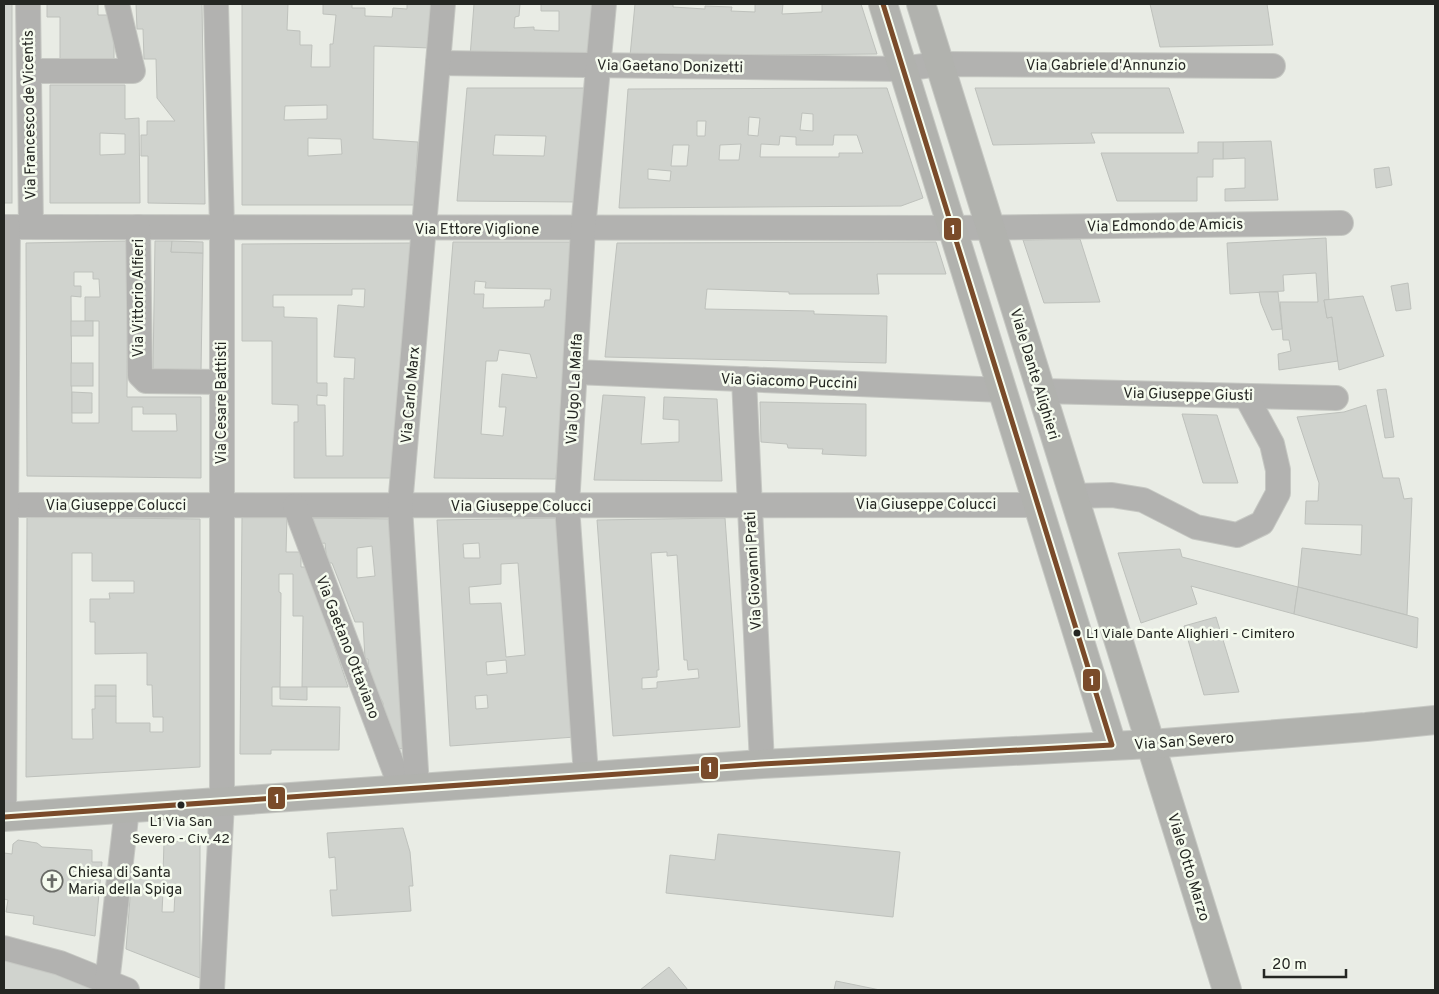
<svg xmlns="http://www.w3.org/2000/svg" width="1439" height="994" viewBox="0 0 1439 994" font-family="Overpass,sans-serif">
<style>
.building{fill:#d0d3ce;stroke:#bec1bc;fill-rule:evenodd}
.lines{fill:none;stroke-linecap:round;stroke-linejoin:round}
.street-casing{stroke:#c6c8c3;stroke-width:26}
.secondary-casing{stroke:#c6c8c3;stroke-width:30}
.street{stroke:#b2b2b0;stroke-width:24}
.secondary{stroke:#b1b2ae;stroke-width:28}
.bus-1-casing{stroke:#f6fcef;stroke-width:9}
.bus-1{stroke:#7a4b2a;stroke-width:5}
.bus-dot{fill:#242622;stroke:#f6fcef;stroke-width:2}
.labels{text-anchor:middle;stroke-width:5;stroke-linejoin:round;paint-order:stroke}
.bus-label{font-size:14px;fill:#242622;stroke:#f6fcef;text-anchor:start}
.street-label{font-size:15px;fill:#242622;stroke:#f6fcef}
.poi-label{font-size:15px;fill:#242622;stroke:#f6fcef;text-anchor:start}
.line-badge{stroke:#f6fcef;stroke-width:2}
.badge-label{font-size:14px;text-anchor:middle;font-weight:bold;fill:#fff}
</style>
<rect width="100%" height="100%" fill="#e9ece5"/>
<g class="building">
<rect x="4" y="4" width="8" height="199"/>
<path d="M47,4H98V15H114V61H60V17H47Z"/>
<path d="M136,4H202L205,204L148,203V156H141V135H147V121H175L157,98L156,59H144L143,29H137Z"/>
<path d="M242,4H288L287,30L300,31V45H312L311,67H330V44H333L336,15L323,14V4H352V8H365V16L392,17L393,8L407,9V4H434L431,48L374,46L373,139L418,142L414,205H242ZM327,105V119L284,120L285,106ZM308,138L341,139L342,154L308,156Z"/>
<path d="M474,4H520L519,16L515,17L514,28L534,27V30L559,31V11H541V4H599L595,58L470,57Z"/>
<path d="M635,4H673V7L705,9V6L732,7L731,11L755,12V4H783L782,14L822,12V4H861L877,54L630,56Z"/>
<path d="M1150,4H1267L1273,45L1160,47Z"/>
<path d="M50,85H125V119L139,118L140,203H50ZM100,133L125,134V154L100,155Z"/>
<path d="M467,88H590L580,202L457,201ZM495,135L546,136L544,156L493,155Z"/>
<path d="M887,88L923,198L901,206L619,208L628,89ZM802,113L813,114V131L800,130ZM749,117L760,118L758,136L748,135ZM697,121H706L705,136H697ZM834,135H857L863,153H839V157H760L761,144L779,145L780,136L796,137V145H833ZM741,144L739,160H719L720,145ZM673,145H689L687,166H671ZM648,169L671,171L670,181L648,179Z"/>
<path d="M975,88H1169L1184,133H1091L1095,143L993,145Z"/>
<path d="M1271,141L1278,200L1225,201V189L1245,188V158L1223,159V142Z"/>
<path d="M1198,142H1223V159H1213V177H1197V201H1117L1101,153H1198Z"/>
<path d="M1389,167L1392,185L1376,188L1374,169Z"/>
<path d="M1326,238L1329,300H1324L1327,318L1332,317L1338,361L1279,370L1278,354L1291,351L1289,340H1283L1280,302H1318L1316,273L1283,275L1284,291L1230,294L1227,243Z"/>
<path d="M1080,239L1100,302L1044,303L1023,240Z"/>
<path d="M128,241L127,397H201V478L27,476L26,243ZM74,272H93V279H99L100,297H85V321H99V423H72L71,296L81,297V286H74ZM132,407H143V414H176L177,431H132Z"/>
<path d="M155,241H172L171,252L203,253L201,371L153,370Z"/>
<path d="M172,241L203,242V253L171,252Z"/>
<path d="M453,242H576L556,479L434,478ZM475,281L486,282L485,288L551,289L550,300H545L544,307L483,308L484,294H474ZM499,350L530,354L537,378L502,374L499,407H506L503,436L481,434L486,361H497Z"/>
<path d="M936,242L946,274H877L879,294H789V292L707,289L705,309L814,311V314L887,316L886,363L605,357L617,243Z"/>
<path d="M411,243L392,478H294V422H298V405L272,404V341H242V244ZM352,289H365L364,307L338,305L334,357L355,358L354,379L344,378L343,456H326L325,405H317V395L327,396V383H317V318L284,317V307H273V295H352Z"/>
<path d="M1408,283L1411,309L1396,311L1391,286Z"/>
<path d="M1259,292H1278L1282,329L1272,330L1261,303Z"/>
<path d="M1363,296L1384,356L1339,370L1332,317L1327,318L1324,300Z"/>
<rect x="71" y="321" width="22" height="15"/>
<rect x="71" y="363" width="22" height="23"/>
<path d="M1386,389L1394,437L1385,438L1377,390Z"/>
<path d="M72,392L92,393V413H72Z"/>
<path d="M603,395L645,397L641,444L679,442V420L663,419L664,397L717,399L722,481L594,480Z"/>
<path d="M760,402L866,404V456L822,454L823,449L788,448L787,444L761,442Z"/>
<path d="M1366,405L1383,478H1399L1404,499L1412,498L1407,615L1298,587L1302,548L1361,555L1362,525L1305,524L1306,501H1318L1319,483L1297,417L1344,412Z"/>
<path d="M1182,414L1217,415L1238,483H1203Z"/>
<path d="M27,517L200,519V767L26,777ZM72,553H92V581H134V593H109L110,599H90V622H95V654L147,653V685H152L153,717H163V732H150V723H116V696H95V709H92L93,739H72Z"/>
<path d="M242,517H287L286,552H301V567H308L348,687H302L303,616H293V574H279V592L281,593L280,687H272V706L340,707L339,750H271V754H240Z"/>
<path d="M313,518L398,519L410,748L396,749L384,721L383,703L369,676L368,659H365L363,622H355L332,563H327L325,543L318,544ZM372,546L375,576L357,578V548Z"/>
<path d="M560,518L575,737L450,746L437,520ZM479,543L480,558H464L463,544ZM518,563L525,655L506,657L501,603L470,604L469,587L501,584V564ZM506,660L507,673L487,675L486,662ZM487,695L488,708L476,709L475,696Z"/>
<path d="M725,518L740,727L613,736L597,520ZM667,552V556L677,555L684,660H687L688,670L698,669L699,678L657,682V688L642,689V678L657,677V670H659L651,553Z"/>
<path d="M1180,549L1182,557L1298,587L1294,614L1191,586L1197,604L1141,623L1118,553Z"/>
<path d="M1298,587L1418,618L1417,648L1294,614Z"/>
<path d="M1216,617L1239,692L1204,695L1184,626Z"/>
<rect x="95" y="685" width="21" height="11"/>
<path d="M280,687H307V700L280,699Z"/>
<path d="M403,828L410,852L413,886H409L411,911L332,916L330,890H337L335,857L329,858L327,833Z"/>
<path d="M718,834L900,852L893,917L666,893L670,855L715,860Z"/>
<path d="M18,840L37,843L42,847L92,850V862H102L95,936L33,924L34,916L6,912L8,900L4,899V853L12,854L13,844Z"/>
<path d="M200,840V978L126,949L132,873L163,874L164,842ZM163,892H175L174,912H162Z"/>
<path d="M4,954L101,990H4Z"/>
<path d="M669,967L688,990H640Z"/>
<path d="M836,981L880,990H834Z"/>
</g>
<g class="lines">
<g class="street-casing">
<g id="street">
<path d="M28,4L31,227"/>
<path d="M438,63L902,69L939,64L1273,66"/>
<path d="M30,71H133L117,4"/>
<path d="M4,227L951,228L1341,223"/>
<path d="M138,227L140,375L146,381L221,382"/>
<path d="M575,372L1003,390"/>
<path d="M744,379L762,764"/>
<path d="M1040,391L1336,398"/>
<path d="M1073,496L1112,495L1143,500L1196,527L1237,535L1262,523L1278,493V470L1272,444L1246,396"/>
<path d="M4,505C348,508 693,503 1037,505"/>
<path d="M295,506L401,788"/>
<path d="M586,775L567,506L583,229L604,4"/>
<path d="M417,787L400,506L443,4"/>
<path d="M4,817L8,227"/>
<path d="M4,948L60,963L127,990"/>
<path d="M107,983L127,809"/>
<path d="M212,990L222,803V227L216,4"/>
</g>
</g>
<g class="secondary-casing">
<g id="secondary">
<path d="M883,4L1112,745"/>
<path d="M921,4L1227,990"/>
<path d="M4,817L762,764L1151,744L1366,727L1435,720"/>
</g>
</g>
<use href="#street" class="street"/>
<use href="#secondary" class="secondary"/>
<g class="bus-1-casing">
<path id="bus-1" d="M4,817L762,764L1112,745L883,4"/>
</g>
<use href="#bus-1" class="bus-1"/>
</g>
<defs>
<g id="church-ring" transform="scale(1.125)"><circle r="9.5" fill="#f6fcef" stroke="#696b66" stroke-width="1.5"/><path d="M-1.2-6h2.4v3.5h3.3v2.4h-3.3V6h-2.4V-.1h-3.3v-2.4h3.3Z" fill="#696b66"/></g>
</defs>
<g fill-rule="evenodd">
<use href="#church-ring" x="52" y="881"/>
</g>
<g class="bus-dot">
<circle cx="1077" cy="633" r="4.5"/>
<circle cx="181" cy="805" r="4.5"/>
</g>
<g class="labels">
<g class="bus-label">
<text x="1086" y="638">L1 Viale Dante Alighieri - Cimitero</text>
<text x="181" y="826" text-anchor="middle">L1 Via San<tspan x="181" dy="17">Severo - Civ. 42</tspan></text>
</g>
<g class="street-label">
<text x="1106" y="70">Via Gabriele d'Annunzio</text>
<text transform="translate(670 66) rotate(1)" y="5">Via Gaetano Donizetti</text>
<text transform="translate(29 115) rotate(-91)" y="5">Via Francesco de Vicentis</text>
<text transform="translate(1165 225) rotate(-1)" y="5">Via Edmondo de Amicis</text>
<text x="477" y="234">Via Ettore Viglione</text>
<text transform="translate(138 298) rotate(-90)" y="5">Via Vittorio Alfieri</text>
<text transform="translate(1035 374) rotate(73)" y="5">Viale Dante Alighieri</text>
<text transform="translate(789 381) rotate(2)" y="5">Via Giacomo Puccini</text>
<text transform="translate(574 389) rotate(-87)" y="5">Via Ugo La Malfa</text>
<text transform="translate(1188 394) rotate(1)" y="5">Via Giuseppe Giusti</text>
<text transform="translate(410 395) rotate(-85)" y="5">Via Carlo Marx</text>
<text transform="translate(221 403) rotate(-90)" y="5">Via Cesare Battisti</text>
<text x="926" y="509">Via Giuseppe Colucci</text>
<text x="116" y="510">Via Giuseppe Colucci</text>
<text x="521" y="511">Via Giuseppe Colucci</text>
<text transform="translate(753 571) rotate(-93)" y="5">Via Giovanni Prati</text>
<text transform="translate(348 647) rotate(69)" y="5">Via Gaetano Ottaviano</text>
<text transform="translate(1184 741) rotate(-4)" y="5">Via San Severo</text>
<text transform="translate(1189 867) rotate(73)" y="5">Viale Otto Marzo</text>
</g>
<g class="poi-label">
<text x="68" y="877">Chiesa di Santa<tspan x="68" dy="17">Maria della Spiga</tspan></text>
</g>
</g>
<g class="line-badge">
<rect x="943" y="217" width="19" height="24" rx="5" fill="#7a4b2a"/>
<rect x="1082" y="668" width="19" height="24" rx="5" fill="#7a4b2a"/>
<rect x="700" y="756" width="19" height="24" rx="5" fill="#7a4b2a"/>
<rect x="267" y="786" width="19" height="24" rx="5" fill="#7a4b2a"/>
</g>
<g class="badge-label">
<text x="953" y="234">1</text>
<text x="1092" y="685">1</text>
<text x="710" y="772">1</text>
<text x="277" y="803">1</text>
</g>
<rect width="1439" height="994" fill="none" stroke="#242622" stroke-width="10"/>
<path d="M1264 969v8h82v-8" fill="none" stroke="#242622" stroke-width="2.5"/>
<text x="1272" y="969" font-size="15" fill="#242622" stroke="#f6fcef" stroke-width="4" paint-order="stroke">20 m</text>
</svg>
